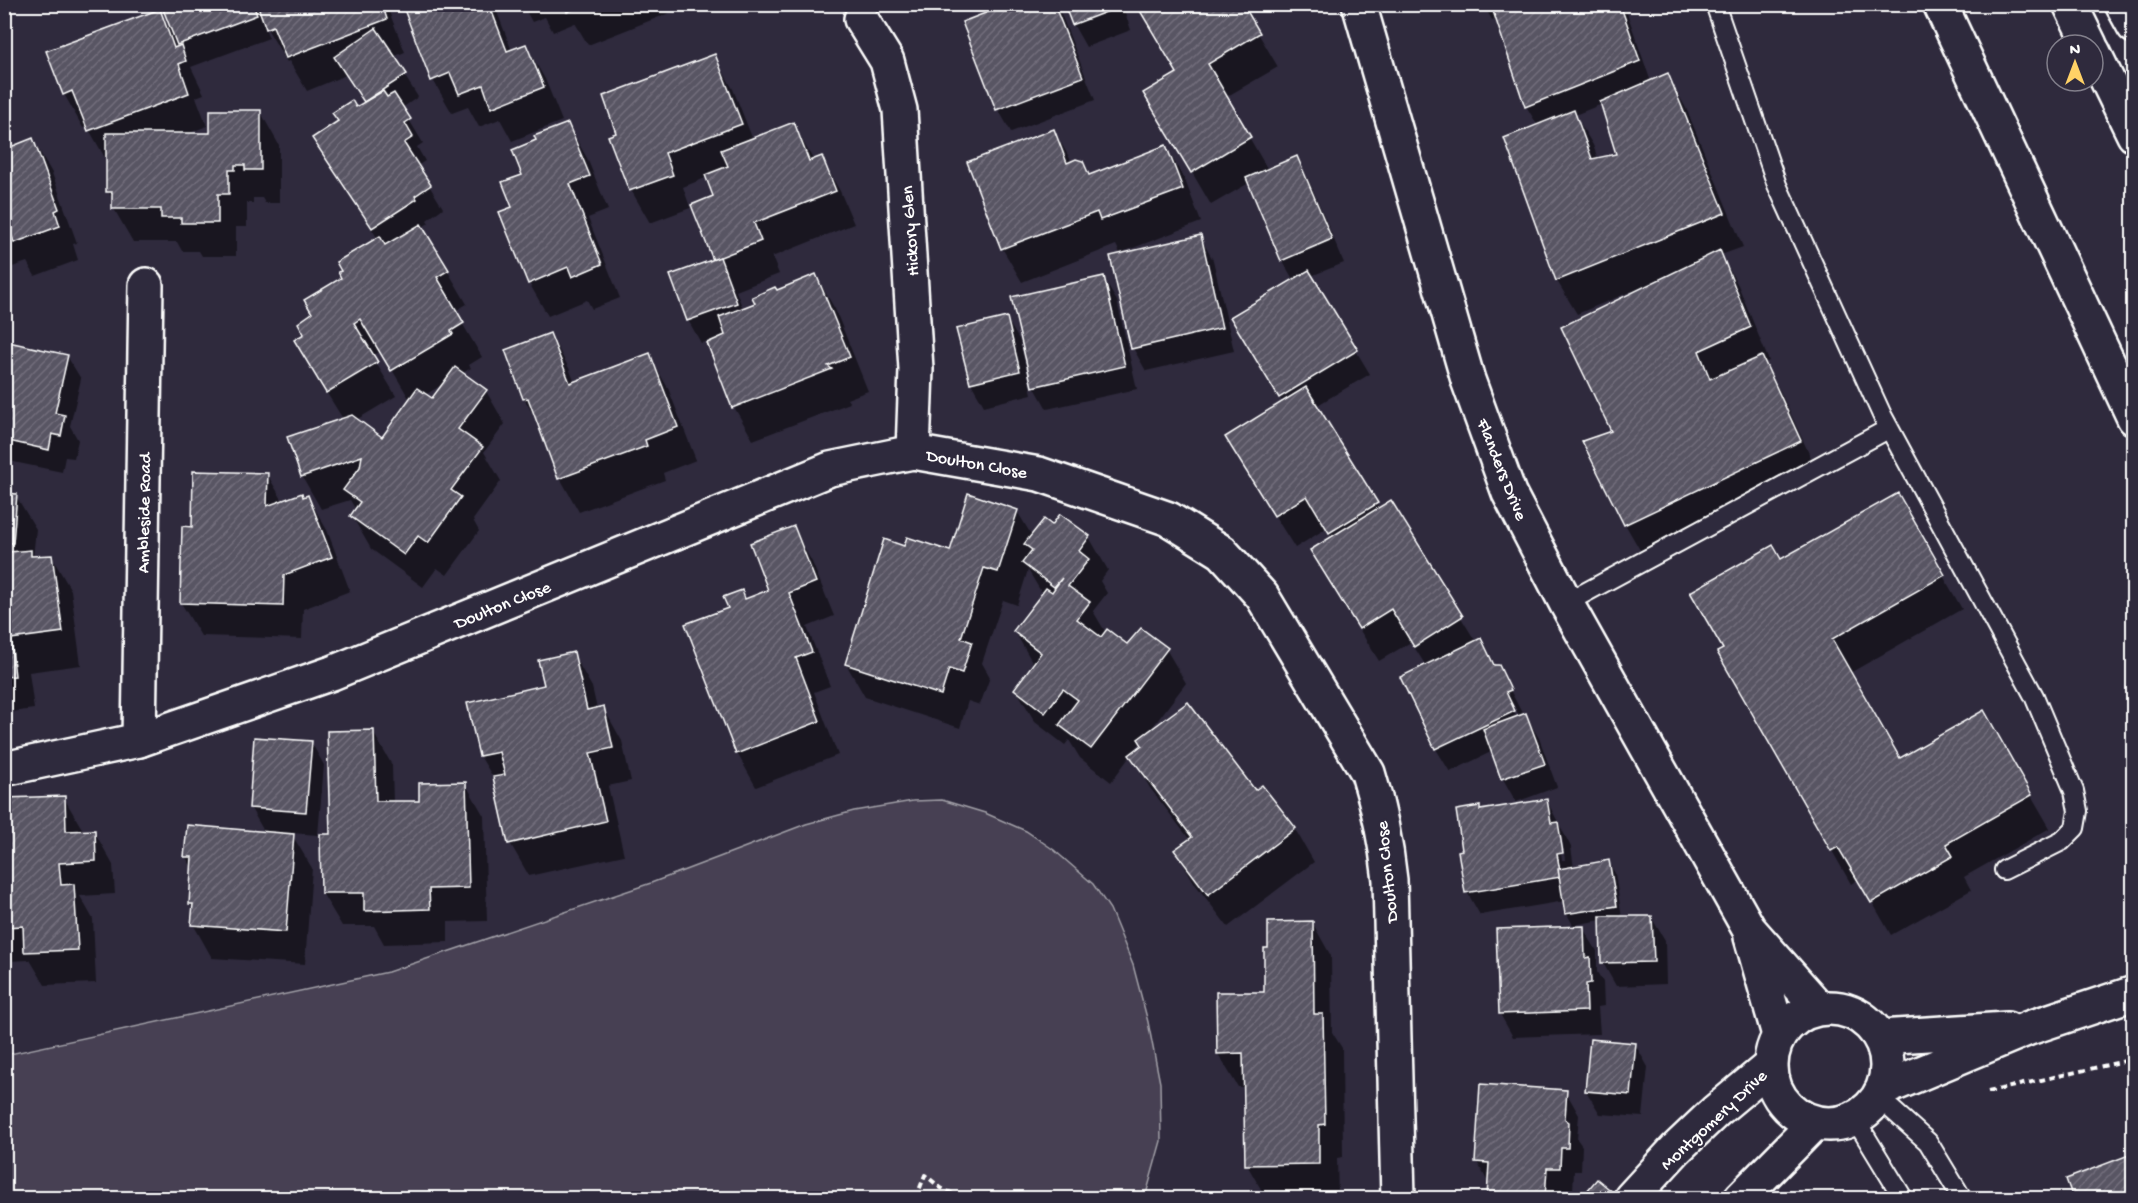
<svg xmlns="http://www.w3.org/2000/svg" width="2138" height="1203" viewBox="0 0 2138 1203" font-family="'Gochi Hand',sans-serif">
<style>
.green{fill:#464152;stroke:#a2a0a8;stroke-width:1.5}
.shadow{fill:#0007;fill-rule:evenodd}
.building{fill:url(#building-hatch);stroke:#fff;stroke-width:1.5}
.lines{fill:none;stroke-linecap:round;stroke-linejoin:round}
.service-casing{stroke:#fff;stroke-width:22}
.minor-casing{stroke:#fff;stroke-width:38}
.tertiary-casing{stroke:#fff;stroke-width:38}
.motorway-casing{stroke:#fff;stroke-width:38}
.path{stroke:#fff;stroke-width:4;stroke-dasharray:6 4.5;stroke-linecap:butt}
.service{stroke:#2f2a3d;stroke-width:18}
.minor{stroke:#2f2a3d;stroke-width:33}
.tertiary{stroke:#2f2a3d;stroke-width:33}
.motorway{stroke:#2f2a3d;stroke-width:33}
.labels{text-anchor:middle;stroke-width:4.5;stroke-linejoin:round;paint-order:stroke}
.street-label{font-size:18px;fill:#fff;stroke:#2f2a3d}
</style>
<defs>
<pattern id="building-hatch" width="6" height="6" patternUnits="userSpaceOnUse" patternTransform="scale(1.5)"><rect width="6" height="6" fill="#595564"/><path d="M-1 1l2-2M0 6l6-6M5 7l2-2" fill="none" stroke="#726e7b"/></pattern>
</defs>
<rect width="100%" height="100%" fill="#2f2a3d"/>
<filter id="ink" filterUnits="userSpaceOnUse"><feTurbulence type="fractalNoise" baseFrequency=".0167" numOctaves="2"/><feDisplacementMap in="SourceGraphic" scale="12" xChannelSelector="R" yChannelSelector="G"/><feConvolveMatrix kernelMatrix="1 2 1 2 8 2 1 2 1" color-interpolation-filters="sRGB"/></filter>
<g filter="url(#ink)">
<path class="green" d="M942,800L985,813L1026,831L1054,850L1093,884L1110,909L1133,965L1148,1022L1160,1083L1161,1141L1145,1198H5V1055L388,972L651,883L806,824L854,811L913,801Z"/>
<g class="shadow">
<path d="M163,4H386L405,52L393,57L418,97L402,108L423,143L417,147L425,161L417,166L443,208L427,220L429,223L422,227L467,304L455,311L482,357L469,365L471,368L461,374L486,391L505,424L484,452L501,481L473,520L479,531L447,575L437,568L423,587L371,549L352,516L356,510L350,500L321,509L302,476L343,419L315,374L306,335L314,314L378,239L314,138L365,104L346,75L307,91L289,61L287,62L266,27L265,28L269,38L191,67L204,94L196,97L207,126L187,134H211L260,111L279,145V203H265L262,198H253V203H247V227H236V256H202L199,251H182L177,242H133L114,209V202L108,191V163L87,126L83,128L64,94L48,52L159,10L171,31L173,30ZM381,351L410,400L382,439L356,420L396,396L372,356ZM445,383L432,401L425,395Z"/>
<path d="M404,4H494L512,51L526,46L545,79L562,121L512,141L500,119L479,127L468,107L452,113L433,80Z"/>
<path d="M522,4H680L682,8L588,45L575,23L553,32L545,17L532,22Z"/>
<path d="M1013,4H1055L1061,14L1095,100L1011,132L998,109Z"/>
<path d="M1066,4H1122L1131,30L1086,47L1073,24Z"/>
<path d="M1241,4L1278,67L1226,97L1268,170L1296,158L1309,181L1344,263L1311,276L1370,374L1316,406L1380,509L1390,502L1476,642L1481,640L1495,667H1498L1522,713L1519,715L1513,704L1510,705L1517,718L1525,715L1539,738L1557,787L1516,802L1503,779L1493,751L1450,772L1436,749L1402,677L1426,666L1411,642L1379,661L1331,584L1333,538L1327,528L1295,548L1246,470L1283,403L1245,341L1294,281L1282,260L1249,183L1211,205L1165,126L1178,74Z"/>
<path d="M1483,4H1624L1651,82L1667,75L1686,108L1743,247L1721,255L1738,285L1769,361L1764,363L1780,391L1819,475L1644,557L1625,524L1613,432L1633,294L1632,291L1577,314L1557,281L1506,139L1538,126L1526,106L1497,19L1492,20ZM1602,104L1617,155L1598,159L1593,145L1575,115Z"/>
<path d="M714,56L733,89L753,140L793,124L814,161L821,158L840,191L854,224L772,257L779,274L736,291L743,309L776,292L816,276L835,309L868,391L847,399L850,403L753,440L734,407L708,341L701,343L688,320L715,260L693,207L650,223L631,190L618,134ZM708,177L715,197L690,207L683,187Z"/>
<path d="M568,125L587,158L608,210L588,218L620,298L592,309L587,300L548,316L529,283L514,208L537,141Z"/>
<path d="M1054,131L1072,162L1090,176L1166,147L1185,180L1201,222L1120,253L1116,245L1022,282L1002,248Z"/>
<path d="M33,140L52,173L77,243L73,244L78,260L35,276L27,262L4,270V141L9,149Z"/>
<path d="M1200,237L1213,260L1234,351L1146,371L1133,348Z"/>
<path d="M1103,278L1117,301L1137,389L1047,409L1034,386Z"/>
<path d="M1006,318L1020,341L1032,394L984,406L971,383Z"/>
<path d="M550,334L569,368L575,383L649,355L668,388L696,460L663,473L665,480L579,512L560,478L540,425L524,399Z"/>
<path d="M4,343L67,356L81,379L70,426L78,440L74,458L65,457L62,472L4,460Z"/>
<path d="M267,474L283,501L308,497L327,530L350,591L303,609L302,639L201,636L181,603L193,529Z"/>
<path d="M4,495L16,496L36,529L33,558L51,556L71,590L81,665L29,672L34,709L4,713Z"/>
<path d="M1897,495L1962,609L1850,673L1899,760L1983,712L2050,828L1964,877L1971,890L1891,935L1859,879L1851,884L1719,653L1725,650L1781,561Z"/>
<path d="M1017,511L1032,536L1052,527L1089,537L1108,570L1100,581L1107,593L1093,611L1106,633L1128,646L1166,649L1186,683L1148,733L1255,792L1262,787L1295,829L1314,862L1228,927L1195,884L1176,851L1190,840L1150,788L1131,755L1111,782L1080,758L1069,740L1065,745L1035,722L1016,689L1034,665L1015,632L1043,595L1028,570L1017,605L1003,600L982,663L990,677L980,705L968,701L960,728L865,697L846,664L905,548L950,553ZM1141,742L1143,746L1133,752Z"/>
<path d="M793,528L812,562L834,616L807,627L830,686L814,692L838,755L756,787L737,753L729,609L741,592L746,600L770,591Z"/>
<path d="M573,654L592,687L597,709L603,707L622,741L631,781L608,786L624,855L529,876L510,843L496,782L480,756L546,686Z"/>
<path d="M373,732L392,765L393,803L420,802L465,783L484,816L487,921L448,922V942L384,944L374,926H342L322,893L331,836Z"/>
<path d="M311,742L324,765L318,835L291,833L312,868L305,964L212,958L193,924L194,910L190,904L193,869L185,856L265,833L250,807Z"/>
<path d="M64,798L84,832L94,831L113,865L115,894L80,896L93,919L96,983L45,985L30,960L8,961L9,978H4V858Z"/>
<path d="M1547,801L1571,847L1574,868L1608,862L1615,873L1622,918L1651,917L1665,940L1666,984L1616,986L1603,963L1602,920L1573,925L1567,914L1565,901L1480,915L1467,892L1464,852L1479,808L1481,811ZM1558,835L1562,838L1565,860H1562Z"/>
<path d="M1312,922L1331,956L1332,1032L1342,1048L1343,1157L1337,1158L1338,1197L1266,1198L1247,1165L1245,1087H1238L1218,1054L1266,994L1270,949Z"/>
<path d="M1583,928L1597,951V972L1603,982L1604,1006L1598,1007L1600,1034L1513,1037L1500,1014L1497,930Z"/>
<path d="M1635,1044L1648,1067L1643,1117L1600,1114L1586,1091Z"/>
<path d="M1566,1092L1579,1115L1577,1139L1582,1146L1581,1171H1574L1573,1191L1560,1190L1559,1198H1489V1184L1477,1162Z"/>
<path d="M2134,1154V1198H2075L2068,1180Z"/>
</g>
<g class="building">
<path d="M161,4H253L257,15L177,45Z"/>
<path d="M257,4H382L387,19L286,58L273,26L266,29Z"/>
<path d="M402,4H489L507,51L526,44L544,87L491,108L483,85L459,94L450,73L431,81Z"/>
<path d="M564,4H587L567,12Z"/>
<path d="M1009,4H1054L1083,77L996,110L962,22Z"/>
<path d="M1064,4H1118L1119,7L1072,25Z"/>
<path d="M1136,4H1243L1260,33L1208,64L1251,137L1191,173L1143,93L1177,73Z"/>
<path d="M1511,4H1620L1640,61L1525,107L1493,11Z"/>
<path d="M160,9L174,48L181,45L186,61L179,64L189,93L88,131L72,91L63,95L46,51Z"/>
<path d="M376,28L407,74L364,102L334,57Z"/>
<path d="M715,54L742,124L665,153L673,175L629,191L608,136L616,133L603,96Z"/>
<path d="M1668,73L1725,213L1556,281L1504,138L1574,110L1592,159L1616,154L1600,102Z"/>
<path d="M383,91L387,97L394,93L411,119L405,123L413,137L404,143L431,185L415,196L417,199L372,228L312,138L338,121L332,113L352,100L356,107Z"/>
<path d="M210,110H261V170H245V165H235V170H229V194H218V223H181V218H161V209H112V192H106V133H210Z"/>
<path d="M794,122L809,161L822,156L836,191L754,223L761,241L713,260L691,205L713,196L705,175L728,166L721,150Z"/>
<path d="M568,123L590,176L570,184L602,264L572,277L568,267L528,284L499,212L512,207L502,182L522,175L512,150L536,140L534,136Z"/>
<path d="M1054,129L1067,163L1076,159L1083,161L1089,175L1166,145L1183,189L1100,220L1097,212L1001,249L967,162Z"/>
<path d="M4,138L8,148L33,138L59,209L55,211L60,226L14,243L9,228L4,230Z"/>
<path d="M1297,156L1332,239L1281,261L1246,178Z"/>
<path d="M421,224L449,270L437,277L464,323L451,331L453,334L391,371L360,319L354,323L378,362L326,393L294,340L304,334L298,323L312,313L304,300L341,278L338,272L341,271L336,262L380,236L385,245Z"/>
<path d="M1201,235L1222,328L1131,349L1110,256Z"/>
<path d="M1720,250L1751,327L1699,351L1710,379L1762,356L1801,441L1624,525L1582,441L1611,431L1561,327Z"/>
<path d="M720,257L737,303L687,321L670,275Z"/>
<path d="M1309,270L1358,350L1279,398L1230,317Z"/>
<path d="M816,274L850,357L828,366L832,369L732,408L707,343L725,335L719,317L755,303L752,297L775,287L777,290Z"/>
<path d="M1104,276L1125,366L1032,387L1011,297Z"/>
<path d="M1007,317L1020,371L970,383L956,329Z"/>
<path d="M550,333L570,383L650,353L678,427L645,440L647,446L558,479L528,398L523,399L505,350Z"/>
<path d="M4,341L68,355L55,413L65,415L61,436L52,434L49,450L4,440Z"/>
<path d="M455,367L487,390L458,429L483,447L451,490L461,497L428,543L418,536L404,555L350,516L360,502L343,490L360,467L362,456L301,477L287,437L352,415L382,437L417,388L432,398Z"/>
<path d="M1306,387L1378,503L1329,533L1307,496L1274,516L1225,437Z"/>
<path d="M193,471L268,473L267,506L302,493L303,497L308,495L332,557L284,575L283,606L180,603L182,526L192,527Z"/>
<path d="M4,493L17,494L13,543H7L9,552L31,550V556L52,555L63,632L11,639L15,676L4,677Z"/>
<path d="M968,493L1018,510L998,572L984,568L961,638L972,642L962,673L949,669L941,695L845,664L884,539L904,546L907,537L950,551Z"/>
<path d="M1898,493L1945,575L1832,639L1900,758L1984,710L2032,795L1946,844L1953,856L1871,903L1838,847L1831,851L1717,652L1723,649L1690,592L1773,545L1781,559Z"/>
<path d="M1391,500L1463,616L1414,647L1391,609L1359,629L1310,550Z"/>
<path d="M1060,514L1090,536L1079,551L1089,559L1068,586L1090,602L1077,619L1101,637L1107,629L1127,644L1141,628L1168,648L1091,749L1059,725L1078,700L1063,689L1045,713L1014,689L1041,653L1013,631L1046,588L1052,592L1062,578L1054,587L1022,563L1032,550L1024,544L1044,519L1052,525Z"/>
<path d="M794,526L816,582L789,593L812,652L796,658L820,721L736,754L685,624L728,608L723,597L742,590L745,599L768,590L750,543Z"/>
<path d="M1481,638L1494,665H1499L1511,690L1506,692L1515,711L1435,749L1400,677Z"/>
<path d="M574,652L587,710L604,706L613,748L590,753L606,821L508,844L493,777L505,775L499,752L479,756L467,703L544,685L538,660Z"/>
<path d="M1188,702L1255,790L1262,785L1296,828L1208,895L1174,850L1192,837L1129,755L1142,745L1138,739Z"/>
<path d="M1526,713L1545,764L1501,779L1483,729Z"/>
<path d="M374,730L376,801H419V783L466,782L469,888L429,889L430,909L364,911V893H321L320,834H330L327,731Z"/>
<path d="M254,737L312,741L306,812L249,808Z"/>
<path d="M65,796L66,831L95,830L96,861L59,863L61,885L74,884L78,950L24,952L23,926L4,927V798Z"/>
<path d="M1547,799L1551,823L1558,822L1563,853L1557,854L1561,877L1465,893L1458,851L1462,850L1456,810L1480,806V810Z"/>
<path d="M187,825L294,834L286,932L191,925L193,904H189L192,857H184Z"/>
<path d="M1609,860L1617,906L1565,914L1558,869Z"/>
<path d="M1600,916H1652L1654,962L1601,963Z"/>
<path d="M1313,921L1314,1014H1323L1325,1124L1319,1125V1164L1245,1165L1243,1053L1217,1054L1216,992H1264V948H1268V922Z"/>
<path d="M1584,926L1585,958L1590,957L1591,983L1586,984L1587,1011L1499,1014L1496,929Z"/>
<path d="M1590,1039L1636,1043L1631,1095L1585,1091Z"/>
<path d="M1480,1084L1567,1090L1565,1119L1569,1122L1568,1148H1561L1560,1168H1547L1545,1198L1487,1197L1489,1163L1475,1162Z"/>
<path d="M2134,1153V1198H2073L2066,1179Z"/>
<path d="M1597,1179L1620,1198H1581Z"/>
</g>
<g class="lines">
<g class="service-casing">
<g id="service">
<path d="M1715,4L1777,185L1882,415L2034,696L2074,791L2078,811L2075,828L2062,841L2004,870"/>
<path d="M1566,603L1888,429"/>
<path d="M1879,1098L1928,1142L1962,1198"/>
<path d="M1855,1119L1903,1198"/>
</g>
</g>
<g class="minor-casing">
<g id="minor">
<path d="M861,19L887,61L900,110L916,369L913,452"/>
<path d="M139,740L146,285"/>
<path d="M4,769L139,740L332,673L830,469L913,452L1039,474L1169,519L1222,552L1262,596L1368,773C1379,808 1386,843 1390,880L1398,1198"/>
<circle cx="1829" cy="1066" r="58"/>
<path d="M1880,1037L2007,1029"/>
<path d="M1883,1089L2029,1028L2134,993"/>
<path d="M1631,1198L1676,1149L1716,1111L1770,1066"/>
<path d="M1741,1198L1815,1123"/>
</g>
</g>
<g class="tertiary-casing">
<g id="tertiary">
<path d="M1359,4L1468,380L1509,493L1566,603L1749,929L1819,1008"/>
<path d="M1751,937L1779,1035"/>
</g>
</g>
<g class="motorway-casing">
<g id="motorway">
<path d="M1940,4L2134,418"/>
<path d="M2070,4L2090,45"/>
<path d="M2122,4L2134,26"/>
<path d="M2093,51L2134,135"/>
</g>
</g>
<g class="path">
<path d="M1988,1092L2134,1059"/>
<path d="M916,1198L925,1175L941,1188L961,1198"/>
<path d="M1294,1198L1359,1195"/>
</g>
<use href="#service" class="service"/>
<use href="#minor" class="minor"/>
<use href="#tertiary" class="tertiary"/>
<use href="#motorway" class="motorway"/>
</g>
</g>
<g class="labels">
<g class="street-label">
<text transform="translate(909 231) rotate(-94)" y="6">Hickory Glen</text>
<text transform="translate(977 463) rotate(10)" y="6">Doulton Close</text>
<text transform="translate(1503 469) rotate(68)" y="6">Flanders Drive</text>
<text transform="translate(143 513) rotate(-89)" y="6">Ambleside Road</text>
<text transform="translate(502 604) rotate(-22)" y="6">Doulton Close</text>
<text transform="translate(1386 872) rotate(-96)" y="6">Doulton Close</text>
<text transform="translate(1713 1119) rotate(-43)" y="6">Montgomery Drive</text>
</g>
</g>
<rect width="2138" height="1203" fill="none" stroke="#2f2a3d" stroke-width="24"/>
<rect x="12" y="12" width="2114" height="1179" fill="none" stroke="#fff" stroke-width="2" filter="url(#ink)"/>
<g transform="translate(2075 63)"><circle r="28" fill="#2f2a3d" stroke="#827f8b" stroke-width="1.5"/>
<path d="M0-4.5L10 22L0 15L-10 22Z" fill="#ffd166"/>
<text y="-9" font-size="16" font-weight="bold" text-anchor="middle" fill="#ffffff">N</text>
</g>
</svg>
